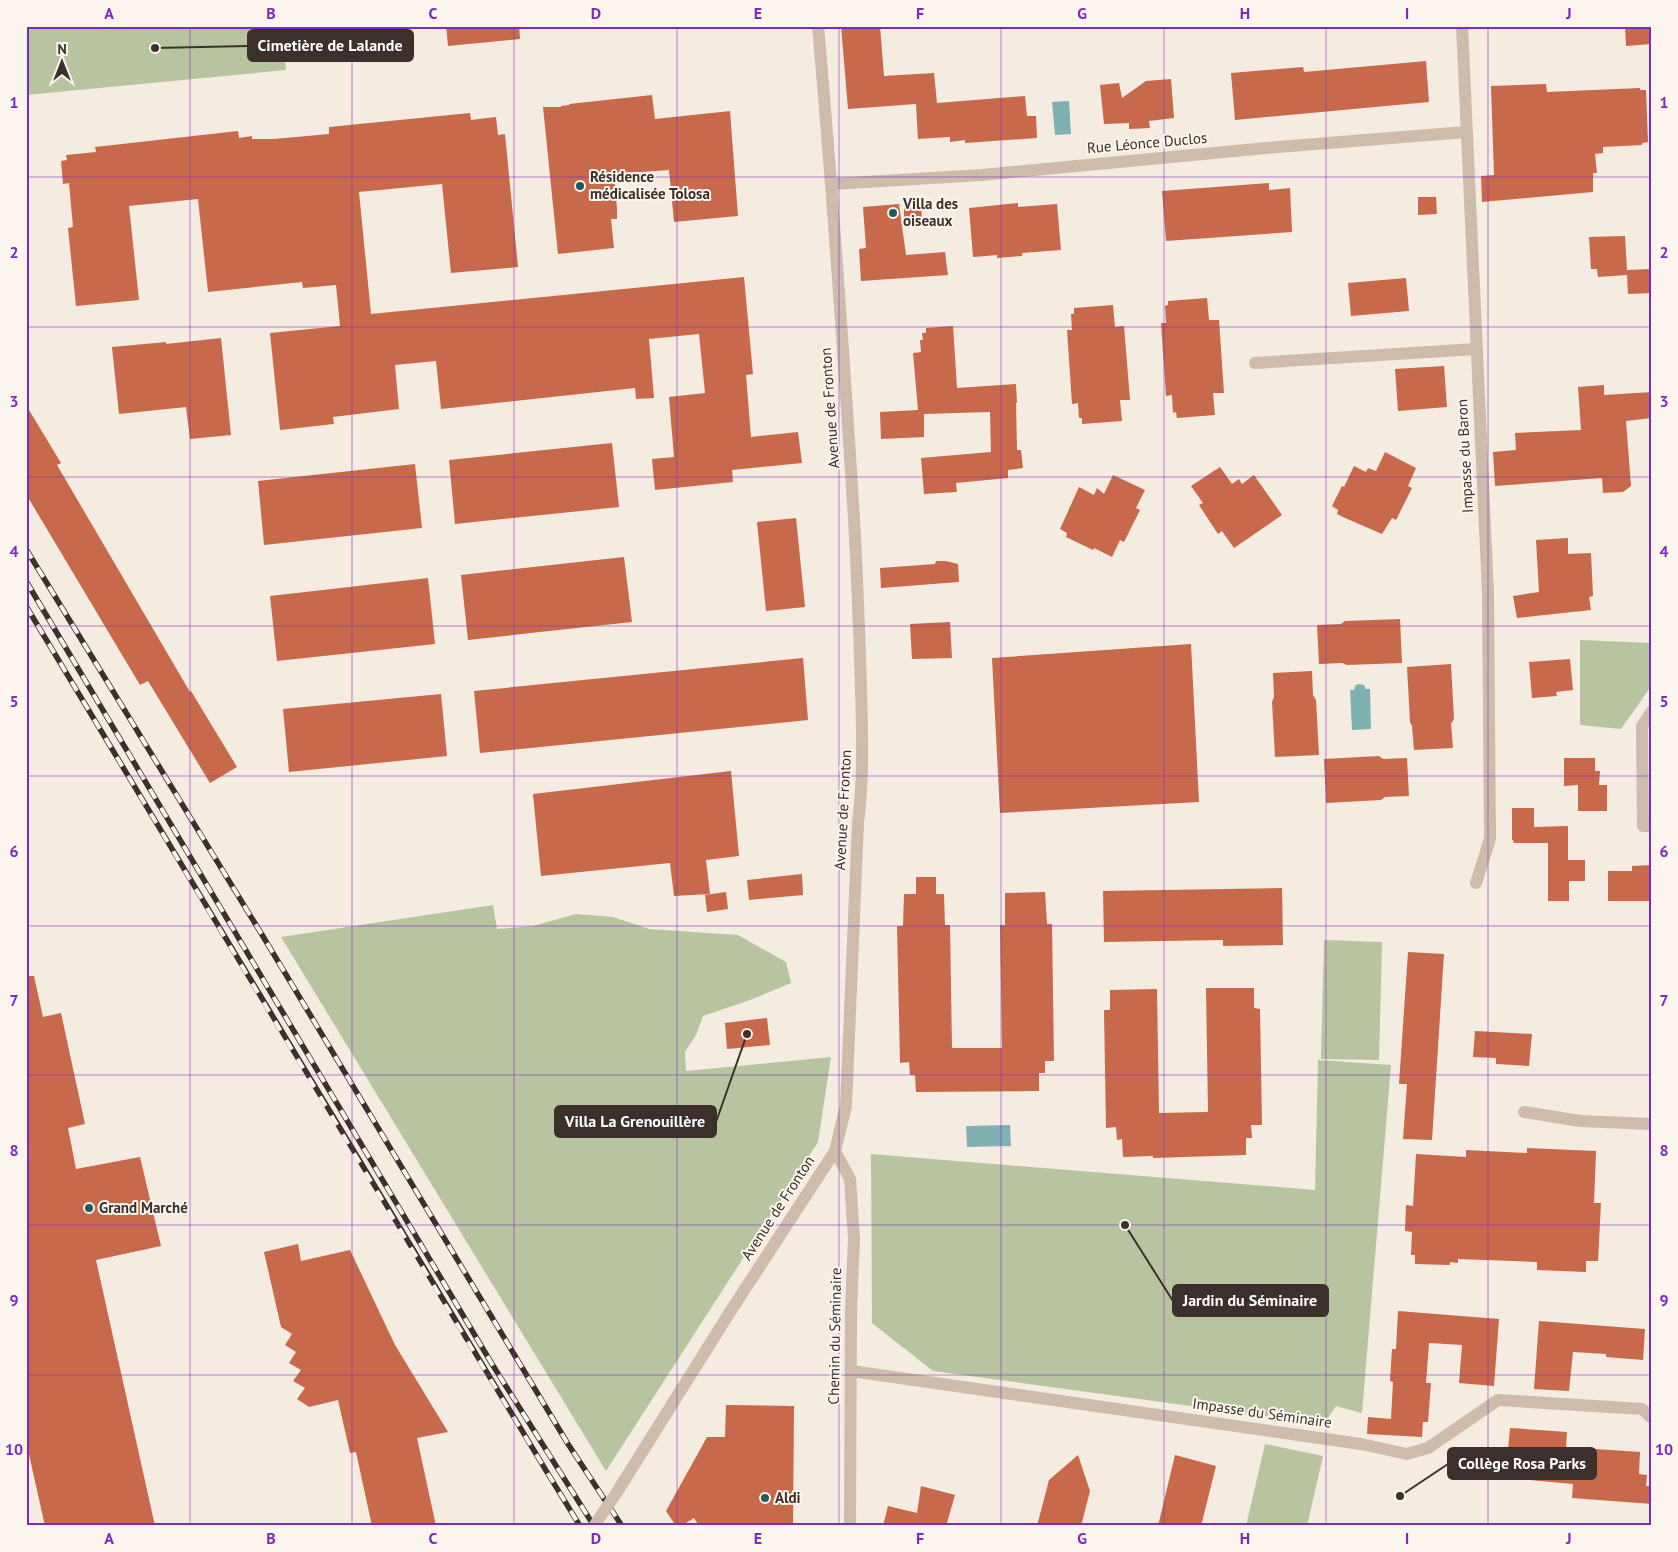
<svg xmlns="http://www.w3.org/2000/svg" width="1678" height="1552" viewBox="0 0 1678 1552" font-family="'PT Sans',sans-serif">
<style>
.green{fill:#b8c4a0}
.water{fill:#7fb0b2}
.building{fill:#c8694b}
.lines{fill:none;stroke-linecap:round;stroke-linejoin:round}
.minor{stroke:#cdbbac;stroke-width:12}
.rail-casing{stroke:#3b302b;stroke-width:5.5}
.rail{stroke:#fbf5ee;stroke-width:4;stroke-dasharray:11;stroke-linecap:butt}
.minor-bridge{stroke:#cdbbac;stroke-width:12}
.grid{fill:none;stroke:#7b2cbf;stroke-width:1;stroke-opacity:0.55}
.poi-dot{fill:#1f5a5e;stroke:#fbf5ee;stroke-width:2}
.labels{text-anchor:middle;stroke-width:4;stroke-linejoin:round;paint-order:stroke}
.street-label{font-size:15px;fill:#3b302b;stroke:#fbf5ee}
.poi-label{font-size:15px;font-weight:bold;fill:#3b302b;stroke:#fbf5ee;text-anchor:start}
.leader{fill:none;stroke:#3b302b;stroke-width:2}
.callout-dot{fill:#3b302b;stroke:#fbf5ee;stroke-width:2}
.callout{fill:#3b302b;stroke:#3b302b;stroke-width:2}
.callout-label{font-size:16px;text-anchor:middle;font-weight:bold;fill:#fff}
.neatline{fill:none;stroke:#7b2cbf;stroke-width:2}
.grid-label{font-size:16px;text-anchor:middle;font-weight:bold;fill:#7b2cbf}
</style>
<rect width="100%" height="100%" fill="#f4ebe1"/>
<g class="green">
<path d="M26,26H281L286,70L26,95Z"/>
<path d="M1580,640L1652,643V685L1621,729L1580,725Z"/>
<path d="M493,905L497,929L533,926L576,914L613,917L649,929L738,935L786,962L791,983L750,1000L703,1016L696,1035L685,1052L686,1071L831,1057L818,1142L606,1471L281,937Z"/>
<path d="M1324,940L1382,942L1379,1060L1321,1059Z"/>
<path d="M1318,1060L1391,1065L1362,1413L1336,1406L1324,1424L933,1371L872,1323L871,1154L1315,1190Z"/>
<path d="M1265,1444L1323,1456L1307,1526H1246Z"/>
</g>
<g class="water">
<path d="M1069,101L1071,134L1055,135L1052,102Z"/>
<path d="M1358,684L1364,685L1366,689H1370L1371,729L1352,730L1350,690H1354L1355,686Z"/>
<path d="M1010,1125L1011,1146L967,1147L966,1126Z"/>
</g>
<g class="building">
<path d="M297,26H405L407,49L300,59Z"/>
<path d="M446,26H519L520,39L448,46Z"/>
<path d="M841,26H880L884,76L934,73L937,103L1025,96L1027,116H1036L1037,138L965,143V140L950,142V137L918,139L916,104L848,109Z"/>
<path d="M1625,26H1652V44L1626,46Z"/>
<path d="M1426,61L1429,102L1235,120L1231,73L1303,67L1304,72Z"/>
<path d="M1171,79L1174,118L1149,121L1150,128L1129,129V123L1104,124L1100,85L1119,83L1122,98L1146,81Z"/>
<path d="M1546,84L1547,92L1640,88V90H1646L1648,142L1642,143V145L1603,147V153L1595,154L1597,173H1593V192L1482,202L1481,176L1494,175L1491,86Z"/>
<path d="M652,95L655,119L730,111L738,216L674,222L669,170L614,174L617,209V219H611L614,248L558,254L543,107H561V106L570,105L569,104Z"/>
<path d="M470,113L471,120L496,117L498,135L505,134L518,267L451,273L442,184L359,192L371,314L744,277L753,374L746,375L751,437L798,432L802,463L732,470L733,482L655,490L652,459L674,457L669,397L705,393L699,334L649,339L654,398L636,399L635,388L441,409L436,361L395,365L399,409L333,417L334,424L280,430L270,333L340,326L336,285L303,288L302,282L208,292L198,199L129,206L139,300L76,306L68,228L73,227L69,183L63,184L61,161L67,160L66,155L96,152L95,147L238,131L239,138L252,136V139H274L329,134V127Z"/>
<path d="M1269,183V190L1290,188L1292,232L1166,241L1162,191Z"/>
<path d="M1418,197H1436L1437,214L1418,215Z"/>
<path d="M920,199L922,218L904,220V200Z"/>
<path d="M1018,203V207L1057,204L1061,250L1022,253V256L997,258V255L973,257L969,208Z"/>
<path d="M899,204L906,255L945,252L948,275L861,281L859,249L866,248L863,207Z"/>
<path d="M1625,236L1627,270L1652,269V293L1628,294L1627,275L1598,277L1597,269H1591L1589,237Z"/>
<path d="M1406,278L1409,311L1351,316L1348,283Z"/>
<path d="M1207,298L1209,320H1219L1224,393H1213L1215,415L1177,418L1176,412L1173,413L1172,395L1166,396L1161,323H1166L1165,306L1168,305V301Z"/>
<path d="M1113,305L1115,327L1124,326L1130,400H1120L1122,421L1082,424V418H1079L1078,403L1072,404L1067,330H1072L1071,314H1074V308Z"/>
<path d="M953,326L957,388L1016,384L1017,403H1016L1017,450H1021L1023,468L1008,470V478L956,483L957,492L924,494L921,458L991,452L990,412L924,414V437L881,439L880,412L918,410L913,353L921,352L920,340H923L922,333H926V328Z"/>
<path d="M221,338L231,435L190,439L186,407L119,414L112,347L166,342V344Z"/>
<path d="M1444,366L1447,407L1398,411L1395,369Z"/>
<path d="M1604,385V395L1652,392V418L1626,421L1631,486L1623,492L1603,493L1602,478L1495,486L1493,452L1516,450L1515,433L1581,430L1578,387Z"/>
<path d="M26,405L61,463L57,465L190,692L191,691L237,767L210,783L148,681L140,685L26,494Z"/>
<path d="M612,443L619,507L455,524L449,460Z"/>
<path d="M1385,452L1416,468L1408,486L1412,488L1396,520L1392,518L1382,534L1345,518L1337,514L1338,510L1332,506L1342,486L1344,487L1354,466L1366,472L1368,468L1376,471Z"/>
<path d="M415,464L422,528L264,545L258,481Z"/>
<path d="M1220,467L1232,484L1239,479L1242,484L1254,475L1282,515L1234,548L1222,531L1218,534L1199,505L1203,503L1191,486Z"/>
<path d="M1113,475L1145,490L1136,508L1140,510L1124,542L1120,540L1112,557L1094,548L1093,550L1066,537L1067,533L1060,529L1079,487L1094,495L1097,488L1104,494Z"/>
<path d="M796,518L805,607L766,611L757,522Z"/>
<path d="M1568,538V554L1591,553L1593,596L1589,597L1591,610L1517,618L1513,596L1539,592L1536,540Z"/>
<path d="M624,557L632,622L468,640L461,575Z"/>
<path d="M936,561H946L958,564L959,582L881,588L880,568L935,564Z"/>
<path d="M428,578L435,644L277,661L270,596Z"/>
<path d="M1400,619L1402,663L1347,665L1342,663L1319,664L1317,625L1341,624L1345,621Z"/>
<path d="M950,622L952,658L912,659L910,624Z"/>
<path d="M1191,644L1199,802L1000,813L992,658Z"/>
<path d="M803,658L808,720L480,753L474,691Z"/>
<path d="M1570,659L1573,690L1556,692L1557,696L1532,698L1529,662Z"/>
<path d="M1451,664L1454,719L1451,724L1453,748L1414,750L1412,726L1410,722L1407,667Z"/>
<path d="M1312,671L1313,695L1316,700L1319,755L1275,757L1272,702L1274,697L1273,673Z"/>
<path d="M441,694L447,756L289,772L283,709Z"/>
<path d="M1379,756L1383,759L1407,758L1409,796L1385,797L1381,800L1326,803L1324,759Z"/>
<path d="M1564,758H1595V771H1600L1599,785H1607V811H1578V785L1564,786Z"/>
<path d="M731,771L739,856L706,860L710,894L674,896L670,863L541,876L533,794Z"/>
<path d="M1512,808H1534V827L1568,826V860H1585V881H1569V901H1548V843H1514L1513,840H1512Z"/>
<path d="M1652,865L1651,901H1608V871H1632V866Z"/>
<path d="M802,874L803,895L749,900L747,880Z"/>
<path d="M916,877H936V894H944L945,925H950L952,1048H1002L1000,925H1005V893L1045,892L1047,924H1052L1054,1061H1045V1073H1039V1091L916,1092L915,1075H910L909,1062L900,1063L897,926H903L904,894H916Z"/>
<path d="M1282,888L1283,945L1223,946V940L1104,942L1103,891Z"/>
<path d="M726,892L728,909L707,912L705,895Z"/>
<path d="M1408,952L1444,954L1432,1140L1403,1139L1407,1084H1399Z"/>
<path d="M26,976H34L43,1017L61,1013L85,1124L68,1128L76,1169L140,1157L161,1246L96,1260L155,1526H45L26,1441Z"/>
<path d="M1206,988H1254V1008L1260,1009L1262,1125H1251L1252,1138H1246V1155L1153,1158V1156L1123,1157L1122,1139L1117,1140L1116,1127L1106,1128L1104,1010H1110V990L1157,989L1159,1113L1208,1112Z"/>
<path d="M767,1018L770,1045L727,1049L725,1023Z"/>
<path d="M1475,1031L1532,1034L1529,1066L1496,1064V1058L1473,1057Z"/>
<path d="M1527,1148L1596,1151L1594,1203H1601L1598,1261H1586V1272L1537,1270V1262L1458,1259V1263L1450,1262V1265L1415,1264V1255H1411L1412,1232L1405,1231L1406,1205L1413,1206L1416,1154L1466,1157V1150L1527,1153Z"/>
<path d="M298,1244L301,1261L350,1250L395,1345L448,1432L417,1438L436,1526H372L356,1452L350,1453L338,1400L309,1407L297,1399L305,1388L293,1381L301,1370L289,1363L296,1352L285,1345L292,1334L281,1327L264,1252Z"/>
<path d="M1398,1311L1499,1319L1494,1386L1459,1383L1462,1345L1429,1343L1426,1383H1431L1428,1422H1423L1422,1437L1367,1434L1368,1417L1391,1419L1393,1382L1390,1381L1392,1349H1396Z"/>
<path d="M1539,1321L1645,1329L1643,1360L1606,1357V1354L1573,1352L1569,1391L1534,1389Z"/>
<path d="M726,1405L794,1406L793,1526H699L694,1518L681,1526H676L666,1511L707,1437H725Z"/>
<path d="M1510,1428L1567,1432L1566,1447L1640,1452L1639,1474L1647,1475L1646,1486H1652V1504L1572,1498L1573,1484L1498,1477L1500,1449L1508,1450Z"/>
<path d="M1078,1455L1090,1491L1081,1526H1037L1049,1480Z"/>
<path d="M1175,1455L1216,1466L1201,1526H1158Z"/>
<path d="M921,1486L955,1495L946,1526H883L888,1506L917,1513Z"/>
</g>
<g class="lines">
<g class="minor">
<path d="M1462,26L1488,593L1490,839L1476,883"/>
<path d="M831,184L982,175L1278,147L1466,132"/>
<path d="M1255,363L1476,349"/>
<path d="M1652,711L1642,726L1643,826H1652"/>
<path d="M1524,1112L1580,1121L1652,1124"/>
<path d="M835,1151L850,1179L854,1239L851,1311L850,1526"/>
<path d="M851,1371L1361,1444L1407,1454L1428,1448L1498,1400L1642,1409L1652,1418"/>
<path d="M617,1492L730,1312L835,1151L846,1106L858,823C864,777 862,733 861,687C859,626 857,564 853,503C843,344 832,185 818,26"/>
</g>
<g class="rail-casing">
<g id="rail">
<path d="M26,549L264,938L568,1444L622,1526"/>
<path d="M26,581L492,1364L594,1526"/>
<path d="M26,606C211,913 393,1221 580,1526"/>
</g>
</g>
<use href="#rail" class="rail"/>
<path class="minor-bridge" d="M594,1526L617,1492"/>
</g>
<path class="grid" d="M190,26V1526M352,26V1526M514,26V1526M677,26V1526M839,26V1526M1001,26V1526M1164,26V1526M1326,26V1526M1488,26V1526M26,177H1652M26,327H1652M26,477H1652M26,626H1652M26,776H1652M26,926H1652M26,1075H1652M26,1225H1652M26,1375H1652"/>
<g class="poi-dot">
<circle cx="580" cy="186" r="5"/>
<circle cx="893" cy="213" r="5"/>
<circle cx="89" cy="1208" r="5"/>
<circle cx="765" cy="1498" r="5"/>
</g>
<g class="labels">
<g class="street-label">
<text transform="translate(1147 143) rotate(-5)" y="5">Rue Léonce Duclos</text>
<text transform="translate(830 408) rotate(-94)" y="5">Avenue de Fronton</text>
<text transform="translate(1465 456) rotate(-93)" y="5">Impasse du Baron</text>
<text transform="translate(843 810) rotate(-87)" y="5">Avenue de Fronton</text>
<text transform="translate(778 1208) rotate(-57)" y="5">Avenue de Fronton</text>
<text transform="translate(835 1336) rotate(-89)" y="5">Chemin du Séminaire</text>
<text transform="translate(1262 1413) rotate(8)" y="5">Impasse du Séminaire</text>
</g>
<g class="poi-label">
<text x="590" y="182">Résidence<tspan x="590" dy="17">médicalisée Tolosa</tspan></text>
<text x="903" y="209">Villa des<tspan x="903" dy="17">oiseaux</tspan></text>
<text x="99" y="1213">Grand Marché</text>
<text x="775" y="1503">Aldi</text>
</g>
</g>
<path class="leader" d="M155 48L248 46M747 1034L716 1122M1125 1225L1173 1301M1400 1496L1448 1464"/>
<g class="callout-dot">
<circle cx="155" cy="48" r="5"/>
<circle cx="747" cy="1034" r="5"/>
<circle cx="1125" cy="1225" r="5"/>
<circle cx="1400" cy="1496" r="5"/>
</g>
<g class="callout">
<rect x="248" y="30" width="165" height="31" rx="5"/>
<rect x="555" y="1106" width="161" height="31" rx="5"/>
<rect x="1173" y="1285" width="155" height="31" rx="5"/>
<rect x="1448" y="1448" width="148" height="31" rx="5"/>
</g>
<g class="callout-label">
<text x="330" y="51">Cimetière de Lalande</text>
<text x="635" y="1127">Villa La Grenouillère</text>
<text x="1250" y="1306">Jardin du Séminaire</text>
<text x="1522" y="1469">Collège Rosa Parks</text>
</g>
<rect width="1678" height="1552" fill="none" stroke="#fbf5ee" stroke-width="55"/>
<g transform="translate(62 62)" stroke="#fbf5ee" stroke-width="4" paint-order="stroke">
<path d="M0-4L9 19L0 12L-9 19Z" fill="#3b302b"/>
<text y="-8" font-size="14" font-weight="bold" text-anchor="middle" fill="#3b302b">N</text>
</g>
<rect x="28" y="28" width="1622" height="1496" class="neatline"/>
<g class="grid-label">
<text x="109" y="19">A</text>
<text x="271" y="19">B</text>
<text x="433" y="19">C</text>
<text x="596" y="19">D</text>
<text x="758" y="19">E</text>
<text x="920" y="19">F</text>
<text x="1082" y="19">G</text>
<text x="1245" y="19">H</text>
<text x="1407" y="19">I</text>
<text x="1569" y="19">J</text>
<text x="14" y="108">1</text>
<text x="1664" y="108">1</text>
<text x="14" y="258">2</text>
<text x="1664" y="258">2</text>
<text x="14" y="407">3</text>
<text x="1664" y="407">3</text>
<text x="14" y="557">4</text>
<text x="1664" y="557">4</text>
<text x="14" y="707">5</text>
<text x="1664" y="707">5</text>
<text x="14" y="857">6</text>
<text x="1664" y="857">6</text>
<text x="14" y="1006">7</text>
<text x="1664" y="1006">7</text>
<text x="14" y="1156">8</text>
<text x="1664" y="1156">8</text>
<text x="14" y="1306">9</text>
<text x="1664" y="1306">9</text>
<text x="14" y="1455">10</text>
<text x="1664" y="1455">10</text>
<text x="109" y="1544">A</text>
<text x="271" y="1544">B</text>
<text x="433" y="1544">C</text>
<text x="596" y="1544">D</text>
<text x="758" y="1544">E</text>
<text x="920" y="1544">F</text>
<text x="1082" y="1544">G</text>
<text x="1245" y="1544">H</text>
<text x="1407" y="1544">I</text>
<text x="1569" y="1544">J</text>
</g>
</svg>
